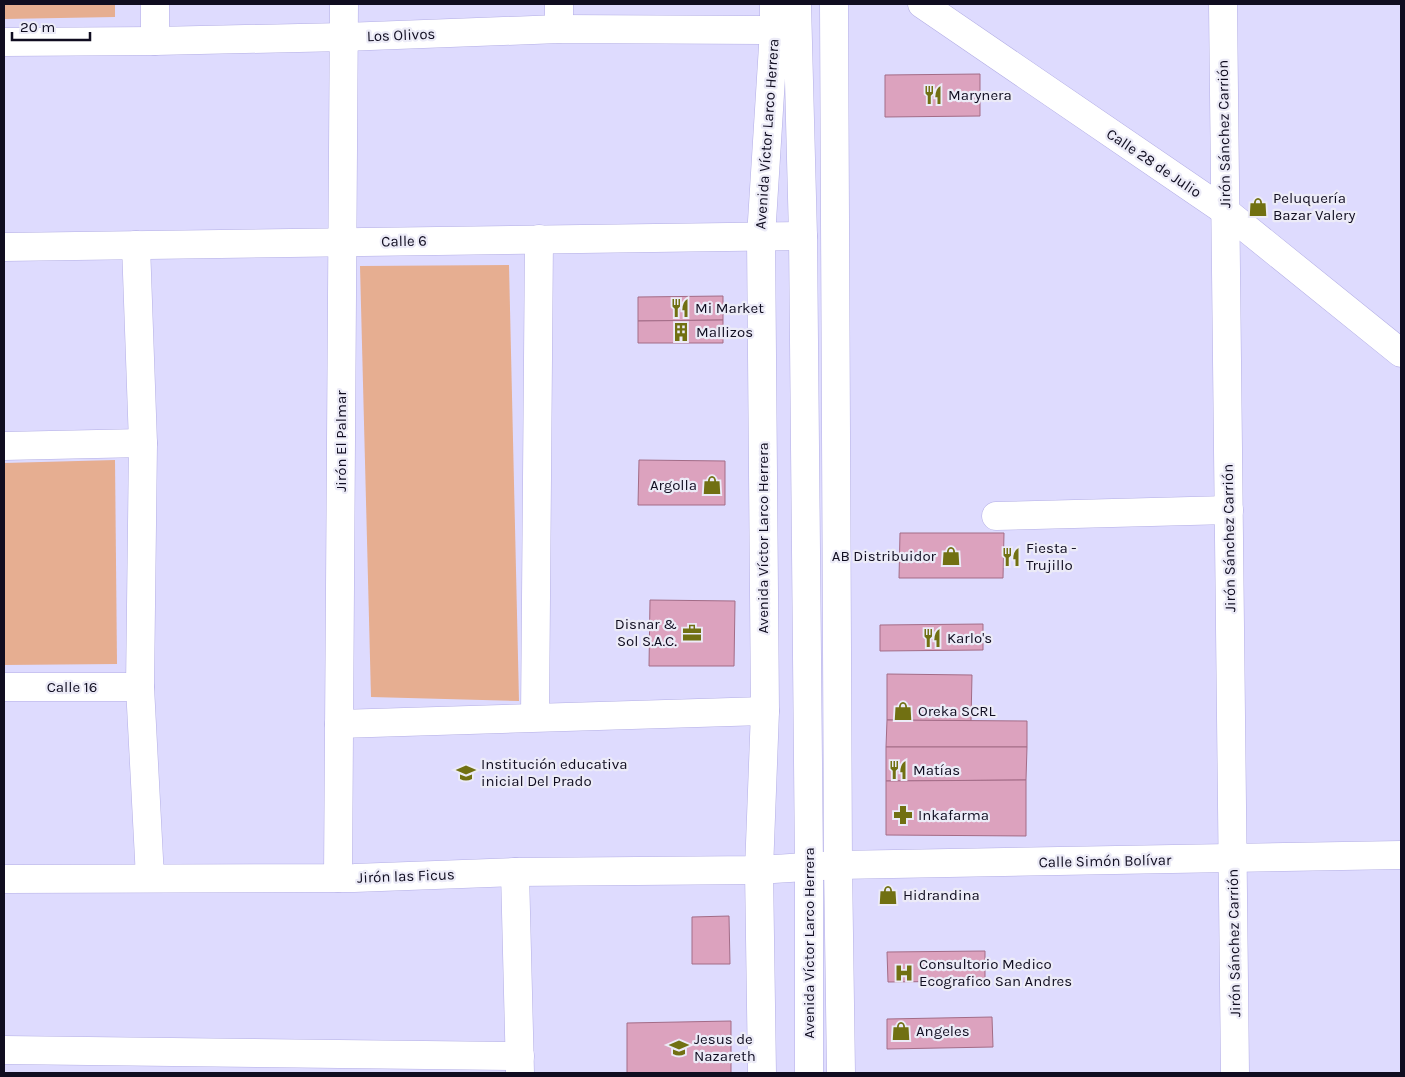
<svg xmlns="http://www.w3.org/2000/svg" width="1405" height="1077" viewBox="0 0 1405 1077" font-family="Karla,sans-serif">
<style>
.green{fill:#e6ae91}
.building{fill:#dca2be;stroke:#a36c87}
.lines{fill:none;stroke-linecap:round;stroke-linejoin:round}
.minor-casing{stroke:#b3aee5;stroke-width:29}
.major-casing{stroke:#b3aee5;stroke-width:29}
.minor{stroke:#fff;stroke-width:28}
.major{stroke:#fff;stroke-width:28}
.labels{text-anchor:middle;stroke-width:4.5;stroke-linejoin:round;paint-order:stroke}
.street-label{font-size:15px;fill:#100d20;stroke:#ecebf7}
.poi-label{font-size:15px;fill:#100d20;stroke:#ecebf7;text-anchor:start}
</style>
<rect width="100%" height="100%" fill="#dedbfe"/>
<g class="green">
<path d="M4,4H115V17L4,19Z"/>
<path d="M509,265L519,701L371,697L360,266Z"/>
<path d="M115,460L117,664L4,665V463Z"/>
</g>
<g class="building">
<path d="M980,74V116L885,117V75Z"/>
<path d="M723,296V320L638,321V297Z"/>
<path d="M723,320V343H638V321Z"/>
<path d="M639,460L725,461V505H638Z"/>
<path d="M900,533H1004L1003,578H899Z"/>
<path d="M650,600L735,601L734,666H649Z"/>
<path d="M983,624V650L880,651V625Z"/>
<path d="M887,674L972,675L971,721L887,720Z"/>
<path d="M887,720L1027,721V747H886Z"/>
<path d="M886,747H1027L1026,780L886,781Z"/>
<path d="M1026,780V836L886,835V781Z"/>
<path d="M729,916L730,964H692V917Z"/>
<path d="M985,951V981L888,982L887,952Z"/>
<path d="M992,1017L993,1047L887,1049V1019Z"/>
<path d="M731,1021V1073H627V1023Z"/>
</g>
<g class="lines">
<g class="minor-casing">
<g id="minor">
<path d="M559,4V29"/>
<path d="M922,4L1225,211L1401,353"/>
<path d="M1223,4L1235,1073"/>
<path d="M155,41V4"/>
<path d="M4,42L155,41L344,37L559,29L774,30L792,26"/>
<path d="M136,245L143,443L140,687L150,878"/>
<path d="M4,247L803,236"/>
<path d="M4,446L143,443"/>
<path d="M996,516L1229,510"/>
<path d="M4,687H140"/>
<path d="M535,717L539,239"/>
<path d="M339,724L765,711"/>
<path d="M515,872L520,1073"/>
<path d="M338,878L344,4"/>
<path d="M4,879L354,878L515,872L759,870L838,865L1401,855"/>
<path d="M4,1050L520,1056"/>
<path d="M762,1073L759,870L765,711L761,237L774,30V4"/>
</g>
</g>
<g class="major-casing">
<g id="major">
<path d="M797,4L803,236L809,867V1073"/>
<path d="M834,4L838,865L841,1073"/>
</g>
</g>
<use href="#minor" class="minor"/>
<use href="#major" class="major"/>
</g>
<defs>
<g id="restaurant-bare" transform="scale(1.5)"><path d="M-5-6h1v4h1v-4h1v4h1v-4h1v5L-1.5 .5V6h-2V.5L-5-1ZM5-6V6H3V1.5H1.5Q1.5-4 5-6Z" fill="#717012" stroke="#ecebf7" stroke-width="2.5" paint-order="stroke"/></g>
<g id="shop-bare" transform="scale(1.5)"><path d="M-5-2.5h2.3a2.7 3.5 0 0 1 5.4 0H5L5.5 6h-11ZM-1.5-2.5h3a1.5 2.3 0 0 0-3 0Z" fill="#717012" stroke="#ecebf7" stroke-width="2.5" paint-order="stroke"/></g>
<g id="building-bare" transform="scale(1.5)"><path d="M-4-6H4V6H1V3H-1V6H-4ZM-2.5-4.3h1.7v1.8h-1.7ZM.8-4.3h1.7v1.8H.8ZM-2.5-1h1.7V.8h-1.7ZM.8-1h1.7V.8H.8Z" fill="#717012" stroke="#ecebf7" stroke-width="2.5" paint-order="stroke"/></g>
<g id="office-bare" transform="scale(1.5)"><path d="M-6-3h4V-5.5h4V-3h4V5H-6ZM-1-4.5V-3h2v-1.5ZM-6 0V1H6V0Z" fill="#717012" stroke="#ecebf7" stroke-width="2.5" paint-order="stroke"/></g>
<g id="school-bare" transform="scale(1.5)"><path d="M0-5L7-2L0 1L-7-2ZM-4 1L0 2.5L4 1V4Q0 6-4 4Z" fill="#717012" stroke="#ecebf7" stroke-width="2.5" paint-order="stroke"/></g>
<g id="pharmacy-bare" transform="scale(1.5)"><path d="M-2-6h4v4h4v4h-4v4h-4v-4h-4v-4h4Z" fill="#717012" stroke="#ecebf7" stroke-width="2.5" paint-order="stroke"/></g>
<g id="hospital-bare" transform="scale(1.5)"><path d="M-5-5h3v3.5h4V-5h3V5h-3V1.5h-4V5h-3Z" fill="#717012" stroke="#ecebf7" stroke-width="2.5" paint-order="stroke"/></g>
</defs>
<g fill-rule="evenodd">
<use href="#restaurant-bare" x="933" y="95"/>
<use href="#shop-bare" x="1258" y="207"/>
<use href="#restaurant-bare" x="680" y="308"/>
<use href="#building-bare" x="681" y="332"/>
<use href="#shop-bare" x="712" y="485"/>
<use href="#shop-bare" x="951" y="556"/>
<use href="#restaurant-bare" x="1011" y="557"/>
<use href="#office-bare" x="692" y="633"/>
<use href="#restaurant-bare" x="932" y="638"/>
<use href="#shop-bare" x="903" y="711"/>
<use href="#restaurant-bare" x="898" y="770"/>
<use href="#school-bare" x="466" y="773"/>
<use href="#pharmacy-bare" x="903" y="815"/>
<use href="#shop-bare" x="888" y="895"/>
<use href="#hospital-bare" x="904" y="973"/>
<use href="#shop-bare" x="901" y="1031"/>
<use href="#school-bare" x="679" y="1048"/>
</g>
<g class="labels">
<g class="street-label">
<text transform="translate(401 35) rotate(-2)" y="5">Los Olivos</text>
<text transform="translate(767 134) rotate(-86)" y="5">Avenida Víctor Larco Herrera</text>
<text transform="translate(1224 134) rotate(-91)" y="5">Jirón Sánchez Carrión</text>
<text transform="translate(1154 163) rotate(34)" y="5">Calle 28 de Julio</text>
<text transform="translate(404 241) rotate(-1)" y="5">Calle 6</text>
<text transform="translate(341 441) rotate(-90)" y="5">Jirón El Palmar</text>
<text transform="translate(763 538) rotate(-90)" y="5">Avenida Víctor Larco Herrera</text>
<text transform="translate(1229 538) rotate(-91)" y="5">Jirón Sánchez Carrión</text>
<text x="72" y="692">Calle 16</text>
<text transform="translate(1105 861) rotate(-1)" y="5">Calle Simón Bolívar</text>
<text transform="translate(406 876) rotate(-2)" y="5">Jirón las Ficus</text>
<text transform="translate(809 943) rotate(-90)" y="5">Avenida Víctor Larco Herrera</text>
<text transform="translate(1234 943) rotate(-91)" y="5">Jirón Sánchez Carrión</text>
</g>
<g class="poi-label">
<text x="948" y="100">Marynera</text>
<text x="1273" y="203">Peluquería<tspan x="1273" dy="17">Bazar Valery</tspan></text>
<text x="695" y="313">Mi Market</text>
<text x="696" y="337">Mallizos</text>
<text x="697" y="490" text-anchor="end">Argolla</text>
<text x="1026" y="553">Fiesta -<tspan x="1026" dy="17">Trujillo</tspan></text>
<text x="936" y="561" text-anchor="end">AB Distribuidor</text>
<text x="677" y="629" text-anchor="end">Disnar &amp;<tspan x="677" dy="17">Sol S.A.C.</tspan></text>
<text x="947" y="643">Karlo's</text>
<text x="918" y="716">Oreka SCRL</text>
<text x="481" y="769">Institución educativa<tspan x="481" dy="17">inicial Del Prado</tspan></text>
<text x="913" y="775">Matías</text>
<text x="918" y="820">Inkafarma</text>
<text x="903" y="900">Hidrandina</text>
<text x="919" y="969">Consultorio Medico<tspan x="919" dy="17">Ecografico San Andres</tspan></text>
<text x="916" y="1036">Angeles</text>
<text x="694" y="1044">Jesus de<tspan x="694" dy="17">Nazareth</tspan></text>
</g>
</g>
<rect width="1405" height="1077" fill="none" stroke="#100d20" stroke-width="10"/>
<path d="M12 32v8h78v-8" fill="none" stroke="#100d20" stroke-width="2.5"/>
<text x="20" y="32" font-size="15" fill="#100d20" stroke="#ecebf7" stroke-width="4" paint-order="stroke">20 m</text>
</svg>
